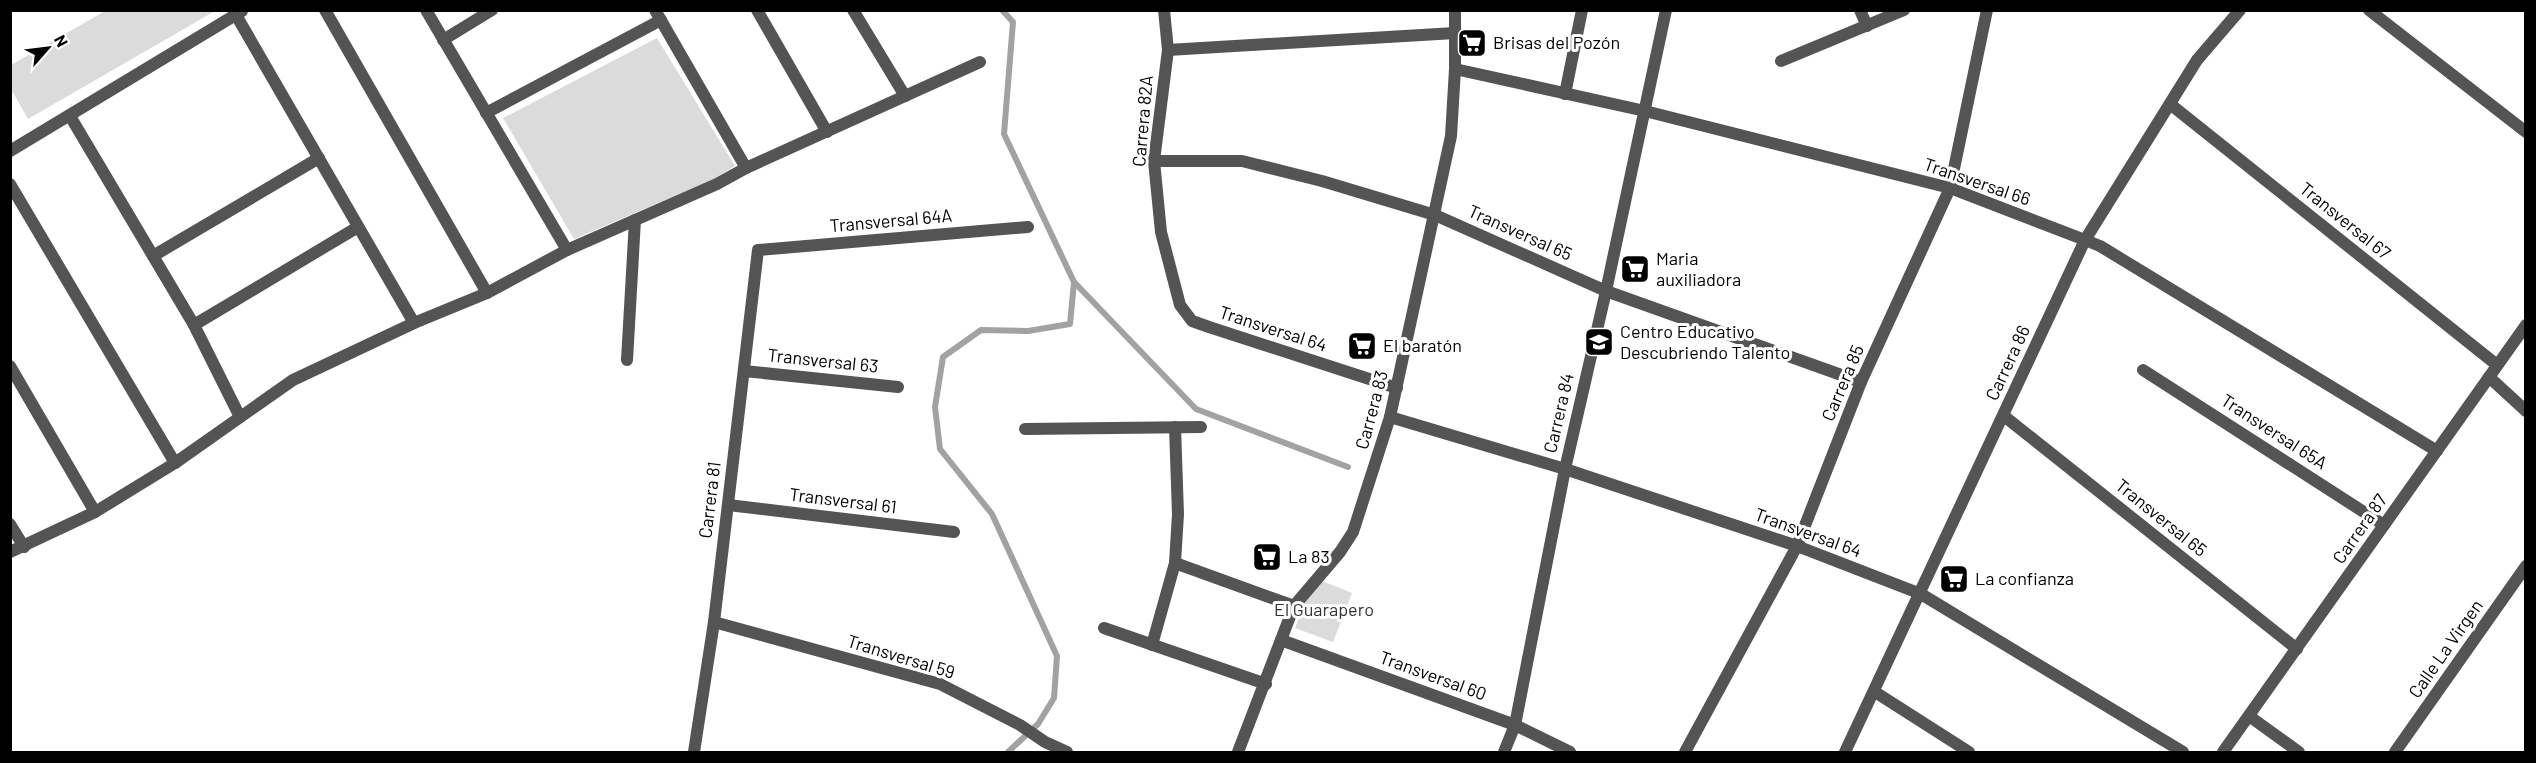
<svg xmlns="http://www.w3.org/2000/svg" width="2536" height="763" viewBox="0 0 2536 763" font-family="Barlow,sans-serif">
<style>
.green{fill:#dbdbdb}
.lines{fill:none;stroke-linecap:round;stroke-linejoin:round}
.stream{stroke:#a2a2a2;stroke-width:6}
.lane{stroke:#545454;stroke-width:12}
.street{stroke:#545454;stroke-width:12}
.labels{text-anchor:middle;stroke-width:6;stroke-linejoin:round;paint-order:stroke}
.poi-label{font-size:18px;fill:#000;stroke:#fff;text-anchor:start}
.street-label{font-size:18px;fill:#000;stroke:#fff}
.park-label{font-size:18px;fill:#323232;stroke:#fff}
</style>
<rect width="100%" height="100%" fill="#fff"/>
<g class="green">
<path d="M105,11H215L28,119L11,89V65Z"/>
<path d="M657,38L735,166L714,179L574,239L503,118Z"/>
<path d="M1315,578L1352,593L1333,642L1295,628Z"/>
</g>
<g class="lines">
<g class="stream">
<path d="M1002,10L1013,22L1004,134L1074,282L1196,409L1348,467"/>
<path d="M1008,752L1038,724L1054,698L1057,656L992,514L940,449L935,407L943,357L981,330L1028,331L1070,324L1074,282"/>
</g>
<path class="lane" d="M627,360L635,220"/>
<g class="street">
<path d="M325,10L487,293"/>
<path d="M426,10L567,250"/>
<path d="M655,10L746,168"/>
<path d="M757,10L827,132"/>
<path d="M853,10L905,96"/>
<path d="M1164,10L1168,50L1154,161L1161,232L1180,305L1192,321L1209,327L1397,388"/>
<path d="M1860,10L1867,26"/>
<path d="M2369,10L2526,132"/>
<path d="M236,15L414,323"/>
<path d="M443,40L492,10"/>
<path d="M1168,50L1455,33"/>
<path d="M1781,61L1904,10"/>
<path d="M1455,69L1645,111L1950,188L2085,240L2100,246L2437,451"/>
<path d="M1565,94L1582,10"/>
<path d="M2170,104L2497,365"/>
<path d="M486,113L661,20"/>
<path d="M70,116L194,325L240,417"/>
<path d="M10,151L242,11"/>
<path d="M1154,161H1242L1322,181L1435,215L1606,291L1861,382"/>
<path d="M10,184L175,463"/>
<path d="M153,256L319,158"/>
<path d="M194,325L358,227"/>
<path d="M10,366L95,512"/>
<path d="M2143,370L2384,525"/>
<path d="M744,371L898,387"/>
<path d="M2489,377L2526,411"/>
<path d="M2004,416L2297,649"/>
<path d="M1390,417L1565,469L1797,546L1921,594L2183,752"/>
<path d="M1025,429L1201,427"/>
<path d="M728,505L954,532"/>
<path d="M10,524L24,547"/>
<path d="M10,552L95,512L175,463L293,380L414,323L487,293L567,250L717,184L746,168L980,62"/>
<path d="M1175,563L1294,606"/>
<path d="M714,622L940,684L1020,725L1045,742L1067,752"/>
<path d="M1104,628L1266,684"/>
<path d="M1281,640L1515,725L1570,752"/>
<path d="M1152,645L1175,563L1178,514L1175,427"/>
<path d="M1875,692L1969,752"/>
<path d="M2249,716L2299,752"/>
<path d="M694,752L714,622L758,250L1028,227"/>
<path d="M1238,752L1294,606L1340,552L1353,532L1390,417L1451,136L1455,69V10"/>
<path d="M1504,752L1515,725L1565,469L1606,291L1666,10"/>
<path d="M1685,752L1797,546L1861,382L1950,188L1987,10"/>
<path d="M1845,752L2085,240L2197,60L2240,10"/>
<path d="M2223,752L2526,325"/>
<path d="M2395,752L2526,566"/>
</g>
</g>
<defs>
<g id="supermarket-square" transform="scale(1.5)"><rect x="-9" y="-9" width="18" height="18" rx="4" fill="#000" stroke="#fff"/><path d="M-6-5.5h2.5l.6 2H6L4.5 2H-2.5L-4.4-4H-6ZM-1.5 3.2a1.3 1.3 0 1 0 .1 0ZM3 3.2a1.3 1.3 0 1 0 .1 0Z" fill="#fff"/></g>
<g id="school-square" transform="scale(1.5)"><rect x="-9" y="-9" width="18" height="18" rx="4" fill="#000" stroke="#fff"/><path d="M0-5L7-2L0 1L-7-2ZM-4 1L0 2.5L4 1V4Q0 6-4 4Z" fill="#fff"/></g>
</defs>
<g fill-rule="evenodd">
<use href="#supermarket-square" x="1472" y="43"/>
<use href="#supermarket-square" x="1635" y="269"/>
<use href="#school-square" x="1599" y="342"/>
<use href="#supermarket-square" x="1362" y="346"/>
<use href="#supermarket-square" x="1267" y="557"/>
<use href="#supermarket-square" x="1954" y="579"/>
</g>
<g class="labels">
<g class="poi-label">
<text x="1493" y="49">Brisas del Pozón</text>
<text x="1656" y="265">Maria<tspan x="1656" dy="21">auxiliadora</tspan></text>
<text x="1620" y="338">Centro Educativo<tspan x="1620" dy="21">Descubriendo Talento</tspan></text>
<text x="1383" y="352">El baratón</text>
<text x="1288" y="563">La 83</text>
<text x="1975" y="585">La confianza</text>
</g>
<g class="street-label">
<text transform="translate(1143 121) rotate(-85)" y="6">Carrera 82A</text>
<text transform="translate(1977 182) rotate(19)" y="6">Transversal 66</text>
<text transform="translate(891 221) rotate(-5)" y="6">Transversal 64A</text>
<text transform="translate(2345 221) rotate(39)" y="6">Transversal 67</text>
<text transform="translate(1520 233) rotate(24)" y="6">Transversal 65</text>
<text transform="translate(1273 329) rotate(18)" y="6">Transversal 64</text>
<text transform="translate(823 361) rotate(6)" y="6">Transversal 63</text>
<text transform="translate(2008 363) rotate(-65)" y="6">Carrera 86</text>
<text transform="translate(1843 383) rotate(-67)" y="6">Carrera 85</text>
<text transform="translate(1372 410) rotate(-75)" y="6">Carrera 83</text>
<text transform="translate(1559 413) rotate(-77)" y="6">Carrera 84</text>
<text transform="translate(2274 432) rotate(33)" y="6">Transversal 65A</text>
<text transform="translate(710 500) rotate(-83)" y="6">Carrera 81</text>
<text transform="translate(843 501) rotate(7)" y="6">Transversal 61</text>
<text transform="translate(2161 518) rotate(39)" y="6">Transversal 65</text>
<text transform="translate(2360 529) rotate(-55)" y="6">Carrera 87</text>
<text transform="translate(1808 533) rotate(20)" y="6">Transversal 64</text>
<text transform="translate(2446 649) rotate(-55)" y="6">Calle La Virgen</text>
<text transform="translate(901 657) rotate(17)" y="6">Transversal 59</text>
<text transform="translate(1433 676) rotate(20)" y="6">Transversal 60</text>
</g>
<g class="park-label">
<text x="1324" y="616">El Guarapero</text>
</g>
</g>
<rect width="2536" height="763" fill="none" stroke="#000000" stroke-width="24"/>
<g transform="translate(48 48) rotate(62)" stroke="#ffffff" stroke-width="4.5" paint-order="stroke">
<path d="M0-4.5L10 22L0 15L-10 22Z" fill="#000000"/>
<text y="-9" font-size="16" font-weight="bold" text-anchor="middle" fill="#000000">N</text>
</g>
</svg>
